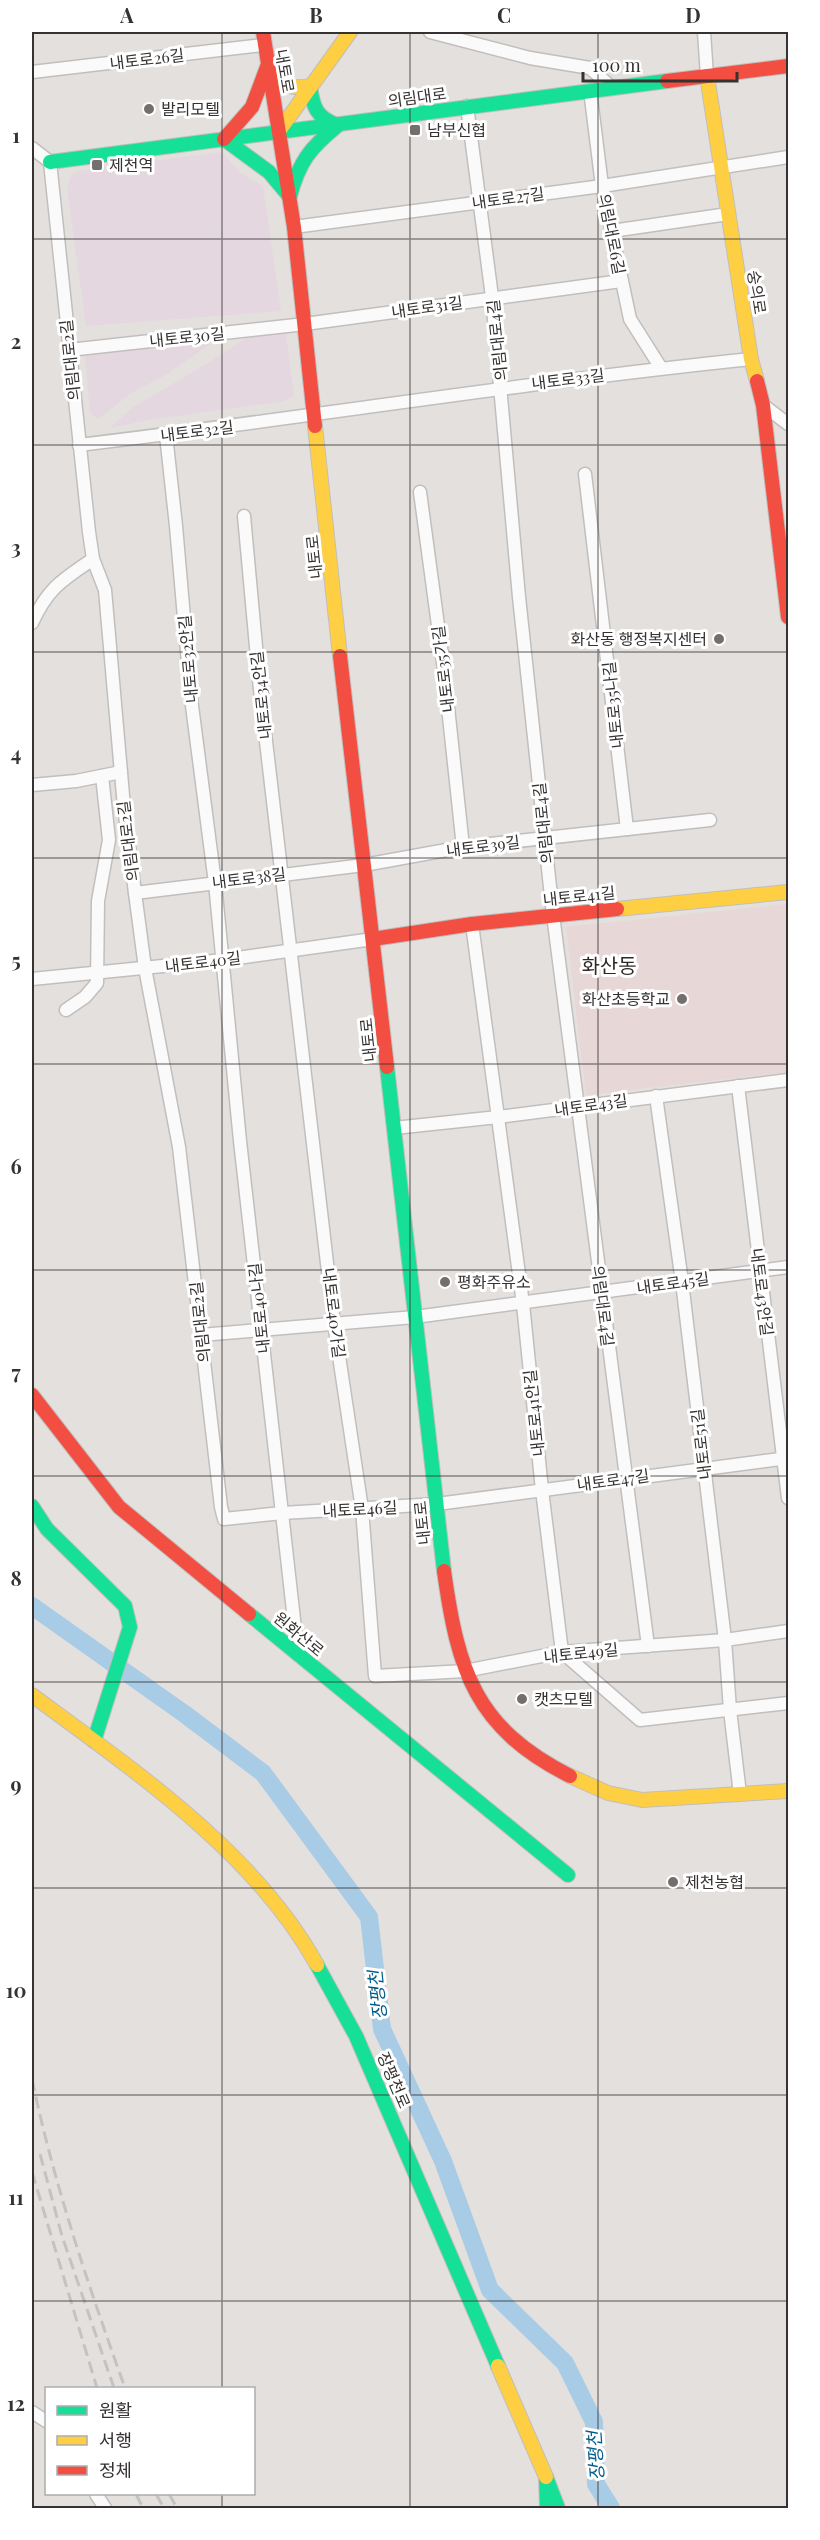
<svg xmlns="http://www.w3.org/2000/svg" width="820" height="2540" viewBox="0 0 820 2540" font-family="'Playfair Display','Noto Sans KR',serif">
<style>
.commercial{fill:#e4d7df}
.education{fill:#e7d7d7}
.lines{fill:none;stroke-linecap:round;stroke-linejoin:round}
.river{stroke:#a8cbe6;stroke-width:18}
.street-casing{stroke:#c1bfbd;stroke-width:15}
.fast-casing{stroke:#c1bfbd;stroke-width:16}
.slow-casing{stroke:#c1bfbd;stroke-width:16}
.jam-casing{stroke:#c1bfbd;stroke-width:16}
.street{stroke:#fbfafa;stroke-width:12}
.fast{stroke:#16e098;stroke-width:14}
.slow{stroke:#ffcf43;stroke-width:14}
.jam{stroke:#f24e42;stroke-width:14}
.rail{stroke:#c4c3c3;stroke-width:3;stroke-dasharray:12 6;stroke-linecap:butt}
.grid{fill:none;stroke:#353231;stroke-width:1.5;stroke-opacity:0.55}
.poi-dot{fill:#726f6e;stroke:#fff;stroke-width:2}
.labels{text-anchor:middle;stroke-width:6;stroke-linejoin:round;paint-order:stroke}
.street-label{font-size:16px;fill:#353231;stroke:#fff}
.poi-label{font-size:16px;fill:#353231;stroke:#fff;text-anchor:start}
.water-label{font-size:18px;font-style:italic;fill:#025d8d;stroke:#fff}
.quarter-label{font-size:20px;fill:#2e2826;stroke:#fff}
.neatline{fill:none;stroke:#353231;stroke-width:2}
.grid-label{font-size:20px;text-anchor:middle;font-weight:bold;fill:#353231}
</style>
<rect width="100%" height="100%" fill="#e4e0de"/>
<g class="commercial">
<path d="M222,152L239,172L263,186L281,311L86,326L67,189L71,176L77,171Z"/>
<path d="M285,327L294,395L284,401L149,420L110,428L132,408L208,363L248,337Z"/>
<path d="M223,335L167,374L130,394L98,419L90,413L85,354Z"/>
</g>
<path class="education" d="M788,904V1072L586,1095L566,927Z"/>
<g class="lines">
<path class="river" d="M32,1606L186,1715L263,1773L369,1917L382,2029L443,2161L490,2290L565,2363L594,2422L596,2484L611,2508"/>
<g class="street-casing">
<g id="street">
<path d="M430,32L530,58L590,68L611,87"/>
<path d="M704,32L707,76"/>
<path d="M32,72L263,45"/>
<path d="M590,90L602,186L630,319L661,368"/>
<path d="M467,106L492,297L519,597L553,915L648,1646"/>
<path d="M32,148L50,162L89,532L93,559L105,590L124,807L135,893L145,968L179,1147L221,1507L224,1519L282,1513L437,1504L788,1458"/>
<path d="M294,227L602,186L788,157"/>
<path d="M612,231L728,214"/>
<path d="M69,350L305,324L621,281"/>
<path d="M763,405L788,424"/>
<path d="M166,435L176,526L191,698L215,883L240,1141L298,1655"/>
<path d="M79,445C304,418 527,382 751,359"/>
<path d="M585,474L627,829"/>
<path d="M420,492L444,670L463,847"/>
<path d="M244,516L260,690L334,1323L362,1509L375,1676L465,1671L562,1652L725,1640L788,1631"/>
<path d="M32,623C48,588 62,580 93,559"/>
<path d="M32,785L76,781L121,772"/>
<path d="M135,893L364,865L463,847L710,820"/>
<path d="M472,924L523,1304L542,1490L562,1652L640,1720L788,1703"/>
<path d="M32,979L223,960L373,939"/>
<path d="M66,1010L85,997L97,983L98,901L109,840L102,776"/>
<path d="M738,1086L788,1498"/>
<path d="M656,1096L682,1282L725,1640L730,1710L740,1794"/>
<path d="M394,1128L498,1117L788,1080"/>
<path d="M201,1335L415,1317L788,1267"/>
<path d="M32,2412L46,2421"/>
<path d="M96,2494L105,2508"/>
</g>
</g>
<g class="fast-casing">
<g id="fast">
<path d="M310,86C313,107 316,117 337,125"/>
<path d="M224,139L269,172L289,196"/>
<path d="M50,162L667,81"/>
<path d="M290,196C299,162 310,148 337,126"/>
<path d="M387,1067L444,1571"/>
<path d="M32,1506L47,1529L125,1606L130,1627L94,1741"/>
<path d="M249,1614L568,1875"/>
<path d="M317,1965L356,2036L498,2366"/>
<path d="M547,2508L546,2477L558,2508"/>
</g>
</g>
<g class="slow-casing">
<g id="slow">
<path d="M267,68C280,84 289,90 310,86"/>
<path d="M707,76L751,359L757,381"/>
<path d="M279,131L350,32"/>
<path d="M315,426L340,656"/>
<path d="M617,909L788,892"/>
<path d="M32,1695C133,1770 255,1852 317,1965"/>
<path d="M570,1776L608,1793L642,1800L788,1791"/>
<path d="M498,2366L546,2477"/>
</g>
</g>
<g class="jam-casing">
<g id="jam">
<path d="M263,32L294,227L315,426"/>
<path d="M667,81L788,66"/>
<path d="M224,139L252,107L267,67"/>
<path d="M757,381L763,405L788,617"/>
<path d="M340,656L387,1067"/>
<path d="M373,939L472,924L617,909"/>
<path d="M32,1395L119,1507L249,1614"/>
<path d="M444,1571C458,1671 475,1728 570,1776"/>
</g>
</g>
<use href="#street" class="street"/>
<use href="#fast" class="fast"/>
<use href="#slow" class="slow"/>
<use href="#jam" class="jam"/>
<g class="rail">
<path d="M32,2079C54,2185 89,2287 125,2388"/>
<path d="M40,2154L62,2236L114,2388"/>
<path d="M32,2172L97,2388"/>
<path d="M136,2494L143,2508"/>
<path d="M156,2494L164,2508"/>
<path d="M169,2494L177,2508"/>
</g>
</g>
<path class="grid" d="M222,32V2388M410,32V2508M598,32V2508M32,239H788M32,445H788M32,652H788M32,858H788M32,1064H788M32,1270H788M32,1476H788M32,1682H788M32,1888H788M32,2095H788M32,2301H788M222,2494V2508"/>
<g class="poi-dot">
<circle cx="149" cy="109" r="6"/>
<rect x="409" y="124" width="12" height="12" rx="3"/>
<rect x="91" y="159" width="12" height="12" rx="3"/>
<circle cx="719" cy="639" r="6"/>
<circle cx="682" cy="999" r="6"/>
<circle cx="445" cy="1282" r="6"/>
<circle cx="522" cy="1699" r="6"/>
<circle cx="673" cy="1882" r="6"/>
</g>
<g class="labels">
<g class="street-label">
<text transform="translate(147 59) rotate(-7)" y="6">내토로26길</text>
<text transform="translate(285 71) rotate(80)" y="6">내토로</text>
<text transform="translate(417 97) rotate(-8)" y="6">의림대로</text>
<text transform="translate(508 198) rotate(-8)" y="6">내토로27길</text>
<text transform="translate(612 234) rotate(79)" y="6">의림대로6길</text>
<text transform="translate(757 292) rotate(81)" y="6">숭의로</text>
<text transform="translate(427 307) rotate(-8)" y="6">내토로31길</text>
<text transform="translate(187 337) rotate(-6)" y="6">내토로30길</text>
<text transform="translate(497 340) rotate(-96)" y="6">의림대로4길</text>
<text transform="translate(70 360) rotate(-96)" y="6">의림대로2길</text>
<text transform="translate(568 379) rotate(-7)" y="6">내토로33길</text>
<text transform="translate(197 431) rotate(-7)" y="6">내토로32길</text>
<text transform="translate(314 557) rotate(-96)" y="6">내토로</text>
<text transform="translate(188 659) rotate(-95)" y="6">내토로32안길</text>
<text transform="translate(443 669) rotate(-97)" y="6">내토로35가길</text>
<text transform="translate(261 695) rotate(-96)" y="6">내토로34안길</text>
<text transform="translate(613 705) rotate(-96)" y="6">내토로35나길</text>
<text transform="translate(543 823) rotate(-96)" y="6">의림대로4길</text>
<text transform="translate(128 841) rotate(-97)" y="6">의림대로2길</text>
<text transform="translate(483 846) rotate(-7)" y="6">내토로39길</text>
<text transform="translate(249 878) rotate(-7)" y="6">내토로38길</text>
<text transform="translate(579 896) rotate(-6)" y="6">내토로41길</text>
<text transform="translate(203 962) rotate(-7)" y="6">내토로40길</text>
<text transform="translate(368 1040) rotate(-96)" y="6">내토로</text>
<text transform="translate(591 1105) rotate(-8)" y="6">내토로43길</text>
<text transform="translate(673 1283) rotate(-8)" y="6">내토로45길</text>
<text transform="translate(762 1292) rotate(83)" y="6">내토로43안길</text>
<text transform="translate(603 1306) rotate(83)" y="6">의림대로4길</text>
<text transform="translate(259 1308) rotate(-96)" y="6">내토로40나길</text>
<text transform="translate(334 1313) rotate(83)" y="6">내토로40가길</text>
<text transform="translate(200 1322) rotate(-96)" y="6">의림대로2길</text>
<text transform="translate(534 1413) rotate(-96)" y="6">내토로41안길</text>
<text transform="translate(701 1444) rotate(-97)" y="6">내토로51길</text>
<text transform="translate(613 1480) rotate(-8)" y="6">내토로47길</text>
<text transform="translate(360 1509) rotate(-3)" y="6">내토로46길</text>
<text transform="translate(422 1523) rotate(-96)" y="6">내토로</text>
<text transform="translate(299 1634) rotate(40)" y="6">원화산로</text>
<text transform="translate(581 1653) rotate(-6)" y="6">내토로49길</text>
<text transform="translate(394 2080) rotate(67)" y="6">장평천로</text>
</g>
<g class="poi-label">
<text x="161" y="115">발리모텔</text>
<text x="427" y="136">남부신협</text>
<text x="109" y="171">제천역</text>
<text x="707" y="645" text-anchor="end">화산동 행정복지센터</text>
<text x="670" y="1005" text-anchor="end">화산초등학교</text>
<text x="457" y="1288">평화주유소</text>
<text x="534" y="1705">캣츠모텔</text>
<text x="685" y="1888">제천농협</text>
</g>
<g class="water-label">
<text transform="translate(378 1995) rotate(-96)" y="6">장평천</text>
<text transform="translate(596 2456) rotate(-94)" y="6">장평천</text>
</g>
<g class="quarter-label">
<text x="609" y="973">화산동</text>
</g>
</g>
<rect width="820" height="2540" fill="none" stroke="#ffffff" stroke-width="66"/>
<rect x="45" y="2387" width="210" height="108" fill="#ffffff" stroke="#aeadad" stroke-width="1.5"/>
<rect x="57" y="2406" width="30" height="9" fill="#16e098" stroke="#aeadad" stroke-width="1.5"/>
<text x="99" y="2417" font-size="18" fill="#353231">원활</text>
<rect x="57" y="2436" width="30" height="9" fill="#ffcf43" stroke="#aeadad" stroke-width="1.5"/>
<text x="99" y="2447" font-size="18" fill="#353231">서행</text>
<rect x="57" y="2466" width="30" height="9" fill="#f24e42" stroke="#aeadad" stroke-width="1.5"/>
<text x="99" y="2477" font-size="18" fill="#353231">정체</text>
<path d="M583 72v9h154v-9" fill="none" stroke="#353231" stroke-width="3"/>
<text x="592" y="72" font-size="18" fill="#353231" stroke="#ffffff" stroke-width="4.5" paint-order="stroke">100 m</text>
<rect x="33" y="33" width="754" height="2474" class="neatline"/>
<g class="grid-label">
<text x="127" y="23">A</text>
<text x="316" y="23">B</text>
<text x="504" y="23">C</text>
<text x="693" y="23">D</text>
<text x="16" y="143">1</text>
<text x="16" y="349">2</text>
<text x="16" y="555">3</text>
<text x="16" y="761">4</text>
<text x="16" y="968">5</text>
<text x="16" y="1174">6</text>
<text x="16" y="1380">7</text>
<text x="16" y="1586">8</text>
<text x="16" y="1792">9</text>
<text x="16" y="1998">10</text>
<text x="16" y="2205">11</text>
<text x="16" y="2411">12</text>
</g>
</svg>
